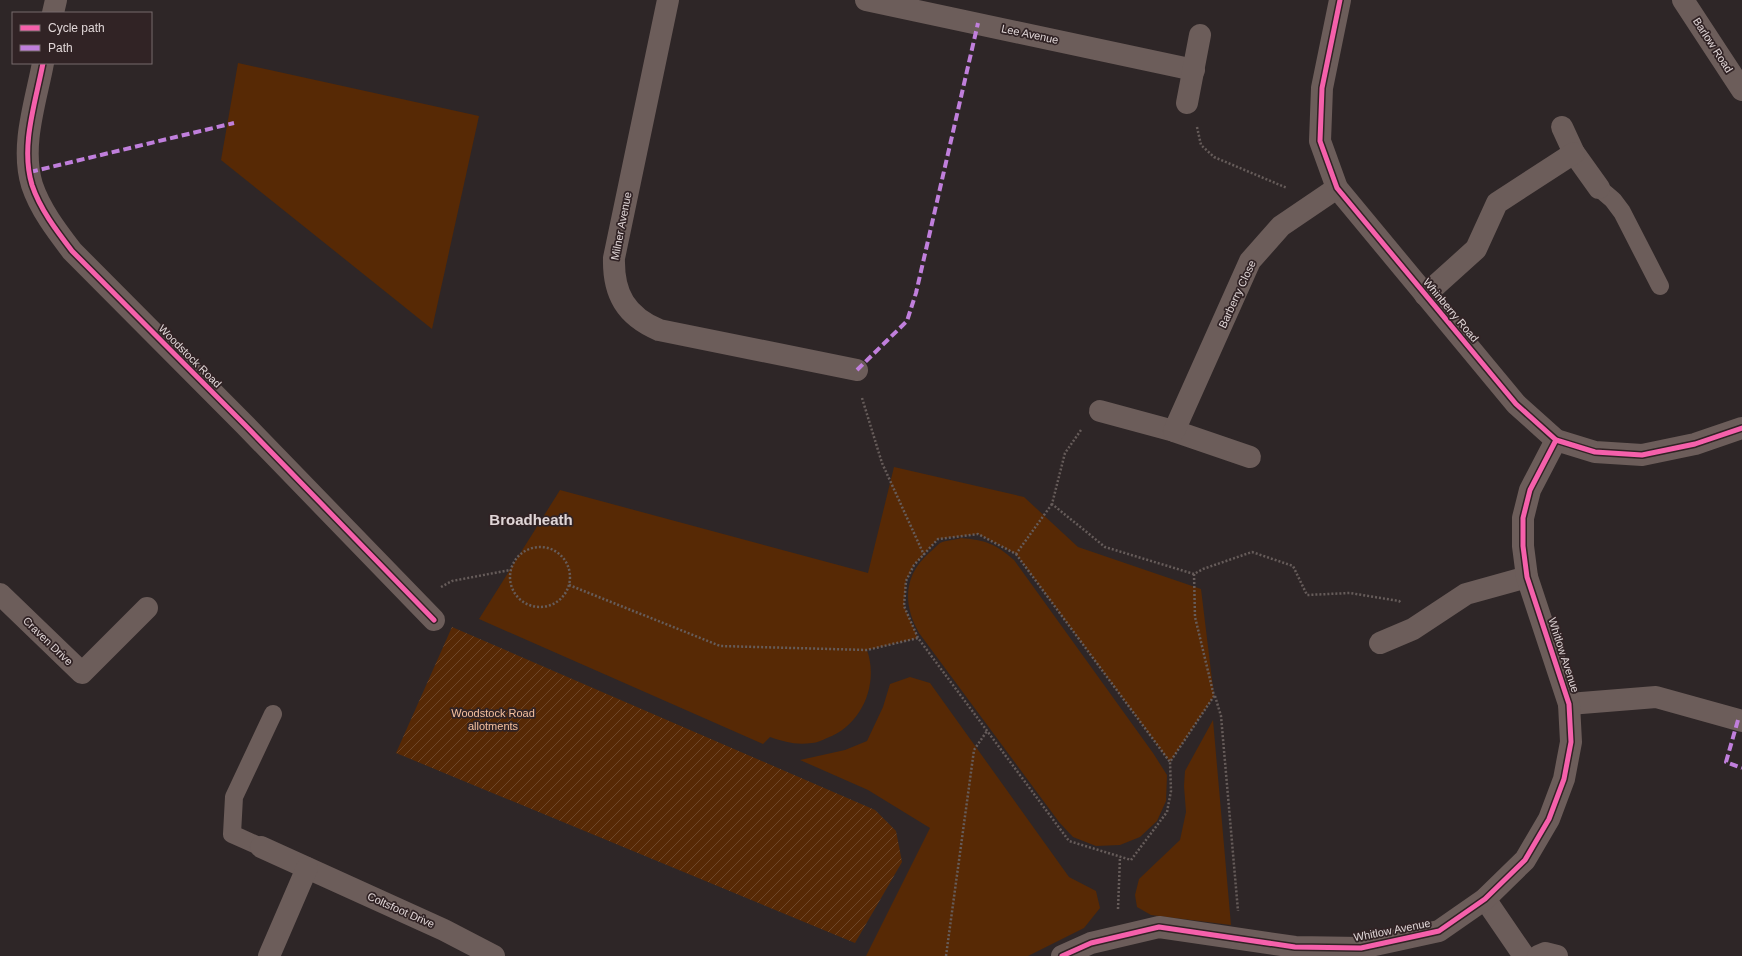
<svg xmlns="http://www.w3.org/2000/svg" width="1742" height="956" viewBox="0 0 1742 956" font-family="Arial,sans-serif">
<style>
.green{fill:#572905}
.garden{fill:url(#garden-furrows)}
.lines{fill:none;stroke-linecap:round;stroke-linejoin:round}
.path{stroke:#665c5a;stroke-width:2.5;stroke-dasharray:2 2;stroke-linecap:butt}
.service{stroke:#6c5d5a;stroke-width:18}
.minor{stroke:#6c5d5a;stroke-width:22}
.tertiary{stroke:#6c5d5a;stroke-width:22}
.quiet{stroke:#c07fdc;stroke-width:4;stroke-dasharray:8 4;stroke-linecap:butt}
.cycleway-casing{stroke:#312325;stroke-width:8}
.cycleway{stroke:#f560ab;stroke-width:5}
.labels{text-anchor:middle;stroke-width:3.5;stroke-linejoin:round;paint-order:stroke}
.street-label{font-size:11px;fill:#e0d6d7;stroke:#312325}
.park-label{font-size:11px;fill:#f5c09f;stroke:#312325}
.district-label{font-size:15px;font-weight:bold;fill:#e0d6d7;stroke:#312325}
</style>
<defs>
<pattern id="garden-furrows" width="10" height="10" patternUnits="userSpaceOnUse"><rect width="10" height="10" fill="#572905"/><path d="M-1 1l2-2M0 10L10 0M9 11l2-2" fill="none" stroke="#6f4729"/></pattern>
</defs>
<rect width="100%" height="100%" fill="#2e2627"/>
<g class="green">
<path d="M238,63L479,116L432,329L221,160Z"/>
<path d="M894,467L1024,497L1078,547L1201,589L1214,696L1170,762L1016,554L978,534L938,539L914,565L906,581L904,606L918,638L867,650C879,684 862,725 827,738C822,740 817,743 812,743C795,745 785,742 770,737L763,744L479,619L560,490L868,573Z"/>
<path d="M961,538C985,540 996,544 1014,560L1153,753L1167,775L1166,801L1157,821L1140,837L1120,845L1096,846L1073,837L1059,822L919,633C903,605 903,576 929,553C933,550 936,546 940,543C946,540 955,540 961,538Z"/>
<path d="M910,677L930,683L1069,877L1096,891L1100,908L1084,928L1028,956H866L930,828L868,790L800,760L845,750L867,741L883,707L890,684Z"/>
<path d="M1213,720L1231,925L1151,915L1137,907L1135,895L1139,879L1180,840L1186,812L1184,786L1185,771Z"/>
</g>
<path class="garden" d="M452,627L875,810L896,831L902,862L855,943L396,753Z"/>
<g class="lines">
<g class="path">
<path d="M1197,127L1201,145L1214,157L1287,188"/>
<path d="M862,398L882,463L924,555"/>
<path d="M1081,430L1065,453L1052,504L1105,547L1194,574L1203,569L1252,552L1293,566L1307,595L1350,593L1399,601L1401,603"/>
<path d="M1052,504L1016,554L978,534L938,539L914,565L906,581L904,606L918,638L1069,841L1131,860L1167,812L1171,791L1170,762L1214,696L1195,617L1194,574"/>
<circle cx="540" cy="577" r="30"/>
<path d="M1016,554L1170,762"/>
<path d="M569,585L720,646L867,650L918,638"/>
<path d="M441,587L452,581L510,570"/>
<path d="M1215,696L1221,716L1238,911"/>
<path d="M1118,909L1120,857"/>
<path d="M946,956L974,750L987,731"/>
</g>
<g class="service">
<path d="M1599,188L1613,200L1622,212L1660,286"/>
<path d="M261,847L232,834L234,797L273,714"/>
</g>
<g class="minor">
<path d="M668,0L614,258C613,294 626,316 659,330L857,370"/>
<path d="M866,0L1194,70"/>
<path d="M1340,0L1322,88L1320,141L1337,188L1516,404L1556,440L1595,452L1642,455L1695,444L1742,428"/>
<path d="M53,13L56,0"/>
<path d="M43,63C36,101 20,146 32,185C40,209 56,230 72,251L245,425L434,620"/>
<path d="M1187,103L1200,35"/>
<path d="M1562,127L1574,153L1599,188"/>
<path d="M1425,295L1476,249L1497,203L1574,153"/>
<path d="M1100,411L1174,431L1250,457"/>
<path d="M1174,431L1250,261L1281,226L1337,188"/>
<path d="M0,594L82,673L147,608"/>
<path d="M1380,643L1413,629L1466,594L1527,577"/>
<path d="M1569,704L1656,697L1742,721"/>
<path d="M261,847L444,930L494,956"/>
<path d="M1485,899L1524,956"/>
<path d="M269,956L307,868"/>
<path d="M1062,956L1091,943L1159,927L1295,947L1361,948L1439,931L1485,899L1525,860L1549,819L1564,779L1571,742L1569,704L1527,577L1523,546V518L1530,490L1556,440"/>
<path d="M1538,956L1545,953L1557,956"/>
</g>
<path class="tertiary" d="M1683,0L1742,90"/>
<g class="quiet">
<path d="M30,172L234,123"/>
<path d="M857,370L907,321L916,293L978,23"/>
<path d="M1738,720L1726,762L1742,768"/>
</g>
<g class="cycleway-casing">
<g id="cycleway">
<path d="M1340,0L1322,88L1320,141L1337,188L1516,404L1556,440L1595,452L1642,455L1695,444L1742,428"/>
<path d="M43,63C36,101 20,146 32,185C40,209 56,230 72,251L245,425L434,620"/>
<path d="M1062,956L1091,943L1159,927L1295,947L1361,948L1439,931L1485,899L1525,860L1549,819L1564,779L1571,742L1569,704L1527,577L1523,546V518L1530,490L1556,440"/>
</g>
</g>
<use href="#cycleway" class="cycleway"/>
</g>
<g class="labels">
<g class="street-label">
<text transform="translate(1030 34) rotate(12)" y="4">Lee Avenue</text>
<text transform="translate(1713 45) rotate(57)" y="4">Barlow Road</text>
<text transform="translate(621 226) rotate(-79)" y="4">Milner Avenue</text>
<text transform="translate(1237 294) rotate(-65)" y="4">Barberry Close</text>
<text transform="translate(1451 310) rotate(50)" y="4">Whinberry Road</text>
<text transform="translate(190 356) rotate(45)" y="4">Woodstock Road</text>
<text transform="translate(48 641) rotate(44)" y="4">Craven Drive</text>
<text transform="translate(1564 655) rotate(72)" y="4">Whitlow Avenue</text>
<text transform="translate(401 910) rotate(24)" y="4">Coltsfoot Drive</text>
<text transform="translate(1392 930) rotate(-11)" y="4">Whitlow Avenue</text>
</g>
<g class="park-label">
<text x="493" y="717">Woodstock Road<tspan x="493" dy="13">allotments</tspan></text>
</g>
<g class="district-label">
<text x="531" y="525">Broadheath</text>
</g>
</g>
<rect x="12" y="12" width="140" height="52" fill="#312325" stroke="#776b6c"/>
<rect x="20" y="25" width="20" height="6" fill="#f560ab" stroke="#776b6c"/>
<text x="48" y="32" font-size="12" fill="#e0d6d7">Cycle path</text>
<rect x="20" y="45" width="20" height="6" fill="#c07fdc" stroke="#776b6c"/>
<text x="48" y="52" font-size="12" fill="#e0d6d7">Path</text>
</svg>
